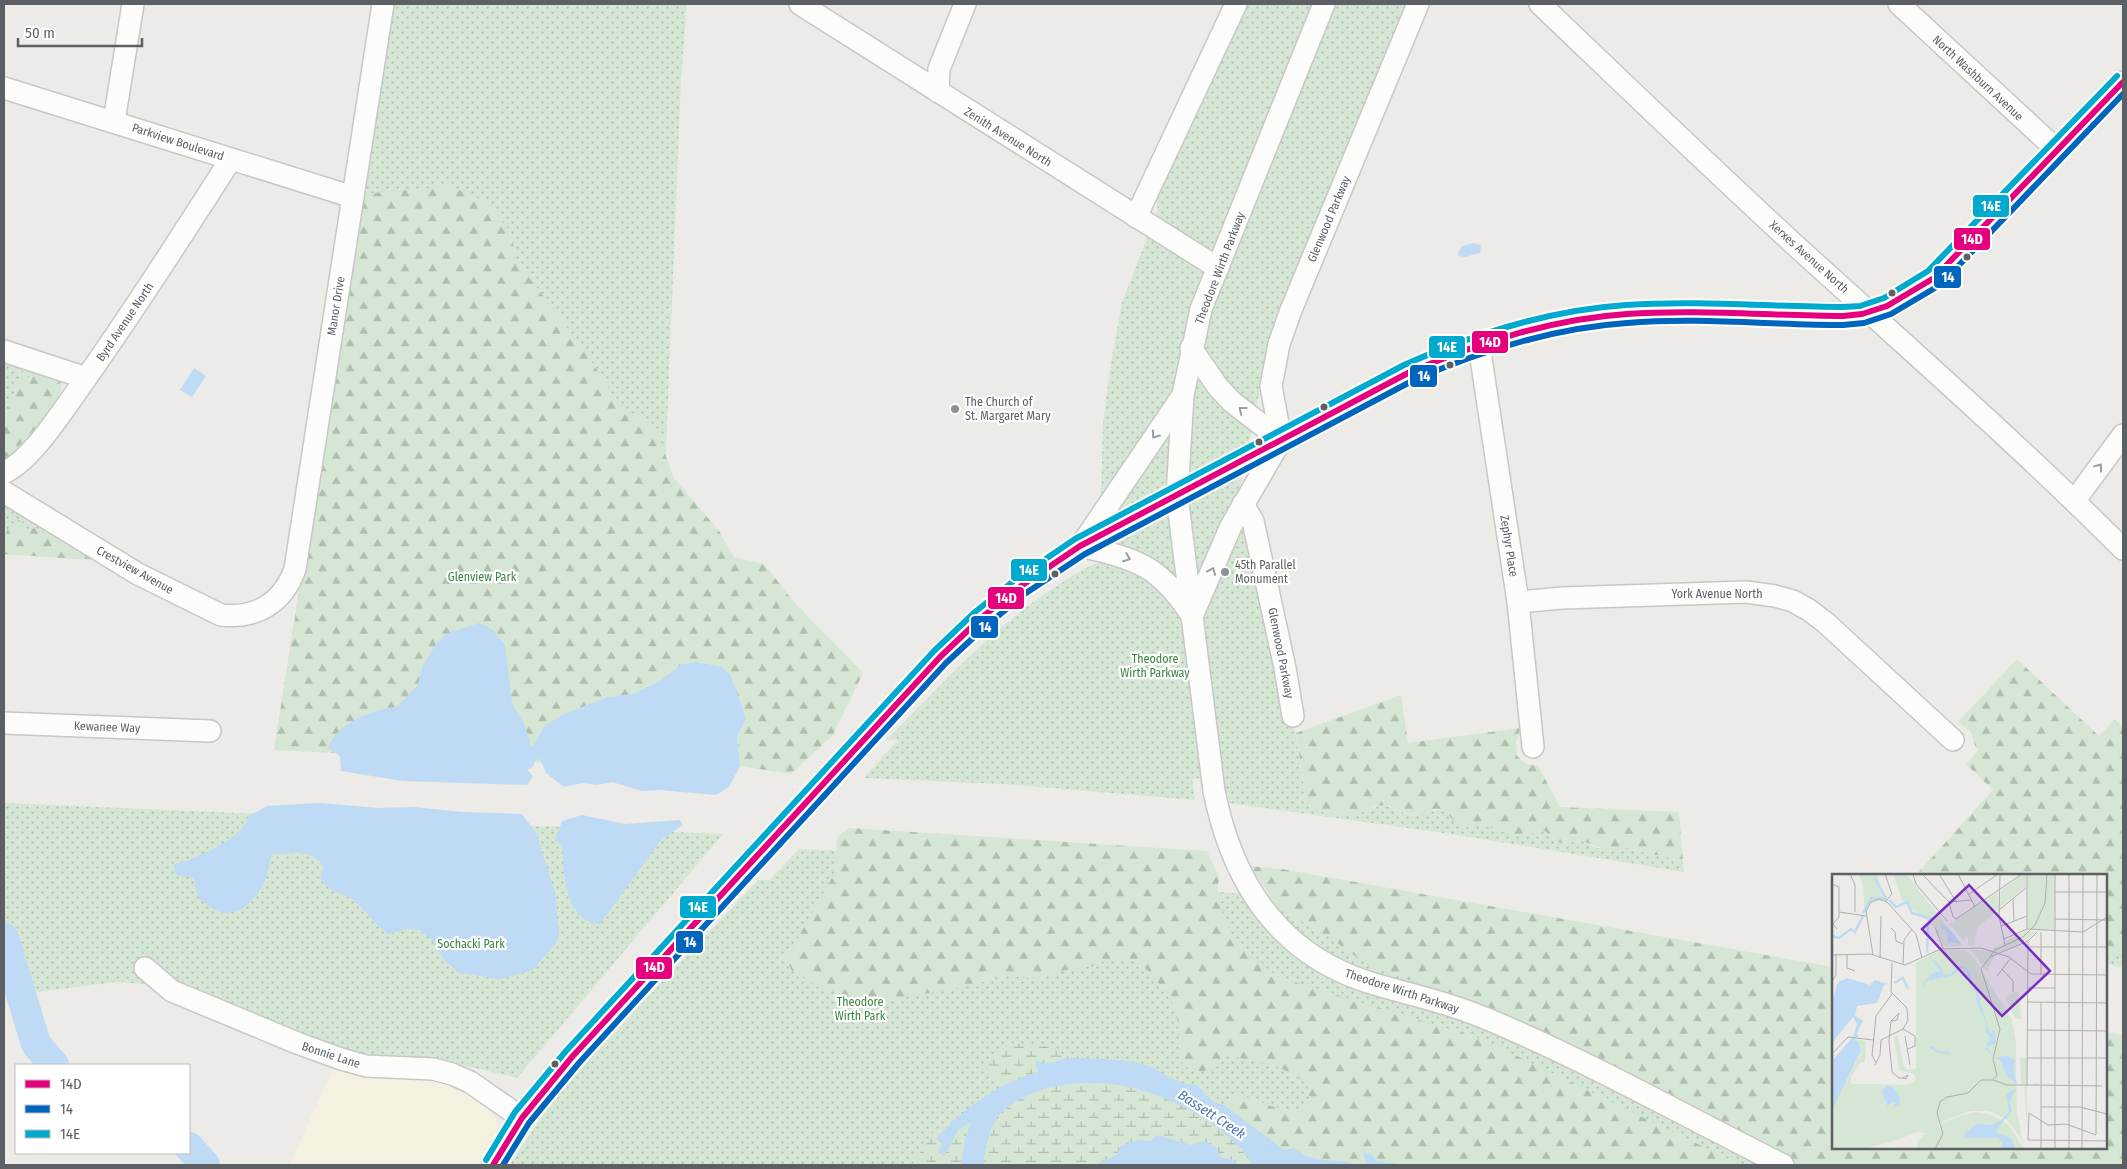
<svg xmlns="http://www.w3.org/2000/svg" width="2127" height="1169" viewBox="0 0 2127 1169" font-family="'Fira Sans Condensed',sans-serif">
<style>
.commercial{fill:#f4f1e1}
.green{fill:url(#green-dots)}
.forest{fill:url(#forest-firs)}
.wetland{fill:url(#wetland-marsh)}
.water{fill:#bedaf4}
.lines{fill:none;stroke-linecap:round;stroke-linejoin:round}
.river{stroke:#bedaf4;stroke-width:30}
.minor-casing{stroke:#c8c7c8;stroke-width:24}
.minor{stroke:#fcfcfb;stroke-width:21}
.bus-1-casing{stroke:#fff;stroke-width:10}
.bus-2-casing{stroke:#fff;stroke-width:10}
.bus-3-casing{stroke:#fff;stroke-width:10}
.bus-1{stroke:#e5007d;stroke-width:6}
.bus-2{stroke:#0065bd;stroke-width:6}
.bus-3{stroke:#00a9ce;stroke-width:6}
.oneway{stroke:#9c9ea0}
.bus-dot{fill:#5c5f64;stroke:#fff;stroke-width:2}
.poi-dot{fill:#8e9092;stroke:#fff;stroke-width:2}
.labels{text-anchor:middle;stroke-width:4.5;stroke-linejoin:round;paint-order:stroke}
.street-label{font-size:12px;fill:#5c5f64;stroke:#fff}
.poi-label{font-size:12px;fill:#5c5f64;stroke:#fff;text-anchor:start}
.park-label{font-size:12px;fill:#3c8443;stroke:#fff}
.water-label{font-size:14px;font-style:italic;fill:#4b77b2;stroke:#fff}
.inset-river{fill:none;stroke:#bedaf4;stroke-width:2.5}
.inset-road{fill:none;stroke:#aeafaf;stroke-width:1}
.view{fill:#7b2cbf;fill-opacity:0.15;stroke:#7b2cbf;stroke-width:2.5}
.inset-edge{fill:none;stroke:#5c5f64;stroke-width:2.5}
.line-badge{stroke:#fff;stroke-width:2}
.badge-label{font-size:14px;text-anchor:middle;font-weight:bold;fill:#fff}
</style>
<defs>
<pattern id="green-dots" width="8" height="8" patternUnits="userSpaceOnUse" patternTransform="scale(1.25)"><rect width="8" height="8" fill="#d5e7d4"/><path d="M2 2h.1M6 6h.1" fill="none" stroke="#b0beb0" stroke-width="1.8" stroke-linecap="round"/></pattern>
<pattern id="forest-firs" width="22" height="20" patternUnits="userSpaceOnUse" patternTransform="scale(1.25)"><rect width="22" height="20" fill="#d5e7d4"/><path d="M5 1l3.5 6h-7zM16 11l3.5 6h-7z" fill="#b0beb0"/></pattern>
<pattern id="wetland-marsh" width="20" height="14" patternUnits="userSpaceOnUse" patternTransform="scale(1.25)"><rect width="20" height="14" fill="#d5e7d4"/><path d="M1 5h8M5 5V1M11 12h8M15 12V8" fill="none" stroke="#b0beb0"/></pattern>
</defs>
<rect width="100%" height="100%" fill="#ecebe7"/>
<path class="commercial" d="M335,1066L417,1076L458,1084L486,1106L494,1115L497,1123L496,1135L478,1165H289Z"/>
<g class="green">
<path d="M391,4H687L681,79L653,768L274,750Z"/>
<path d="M1245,4H1408L1269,346L1238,497L1293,716L1306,800L1364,812C1393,795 1396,819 1420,815C1432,813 1432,808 1446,811L1454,821L1467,827L1485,826L1515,835L1545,831L1560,843L1582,841L1597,848L1626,847L1648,854L1665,856L1683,863L1684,872L1458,835L1229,803L1228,793L1206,790L1204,778L1192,779L1195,800L1003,784L864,778L898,740H886C938,689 984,636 1043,595C1061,583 1080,570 1099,562L1103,423L1111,362L1122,303L1158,210L1156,200Z"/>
<path d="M4,361L34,370V376L29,379L20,374L15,393L10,397L9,409L4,411Z"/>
<path d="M4,502L96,560L4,554Z"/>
<path d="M4,803L723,834L517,1078L462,1065L346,1054L184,987L117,982L4,996Z"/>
<path d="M799,849L922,854L1217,892L1269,895L1833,1148H2106L2123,1165H509L546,1111L582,1067L758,880H770Z"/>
<path d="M2106,951L2123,957V968L2106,963Z"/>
</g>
<g class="forest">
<path d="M449,186L486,202L512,234L515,259L583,348L608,387L614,403L655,426L674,478L719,531L734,557L764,564L794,602L863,673L833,735L791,774L740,766L737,737L746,719L681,665L658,682L633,694L609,697L562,715L544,727L532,749L524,724L512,703L508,676L479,623L449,633L423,665L418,685L397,707L379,709L332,738L328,748L314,751L274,750L362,194Z"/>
<path d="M34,370C42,373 57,376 61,384C68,398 16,451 4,460V411L9,408L10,397L15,393L20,374L24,371L29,379L34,376Z"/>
<path d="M19,520L23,523L24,530C34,528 39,527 45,535L50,531L96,560L4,554C4,539 4,526 19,520Z"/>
<path d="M2017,659L2099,736L2115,719L2123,727V957L2106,951V875H1916L1993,790L1966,764L1979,750L1975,746L1972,733L1958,722Z"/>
<path d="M1401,695L1408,743L1521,728L1516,742L1517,756L1526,764L1538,766L1560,807L1679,812L1683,863L1665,856L1648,854L1626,847L1613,852L1582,841L1560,843L1545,831L1515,835L1485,826L1467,827L1454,822L1446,811L1435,809L1420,816L1404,813L1388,805L1374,806L1364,812L1347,815L1322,812L1306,800L1296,733Z"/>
<path d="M849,828L1207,851L1219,877L1217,892L1220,897L1223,915L1232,936L1246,953L1278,977L1482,1039L1741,1165H1404L1376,1161L1371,1154L1364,1152L1366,1163L1358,1165L1332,1159L1325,1161L1284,1150L1224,1105L1240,1095L1274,1107L1302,1112L1310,1101L1307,1084C1281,1063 1257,1062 1226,1055L1217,1064L1203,1072L1192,1070L1183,1064L1180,1056L1181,1046L1175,1007L1153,975L1136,961L1124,958L1106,960L1094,966L1060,971L1040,979L1006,976L963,987L890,1000L857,998L819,987L792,971L786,959L834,874L837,837Z"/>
<path d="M1250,866L1282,869L1833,967V1148H2106V1032L2123,1035V1165H1801L1574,1047L1510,1017L1455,994L1372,968L1326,935L1279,909Z"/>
</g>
<g class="wetland">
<path d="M1006,1043L1055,1047L1066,1058L1053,1063L1035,1061L1038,1072L1002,1086L984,1064Z"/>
<path d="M1083,1081C1136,1084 1196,1102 1234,1142C1241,1149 1246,1157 1253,1165H1237L1234,1160L1222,1158L1216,1148L1191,1145L1173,1138L1137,1140L1116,1155L1095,1165H983C991,1104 1026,1087 1083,1081Z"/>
<path d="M968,1122H972L965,1140L961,1165H912L934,1131L946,1127L936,1139L942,1144L944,1156L958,1130Z"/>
</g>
<g class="water">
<path d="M1473,243L1481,245L1480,253L1465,257L1459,256L1458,253L1462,246Z"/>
<path d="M194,368L206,376L192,397L180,390Z"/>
<path d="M479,623L492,629L505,645L512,703L524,724L532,748L544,727L562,715L609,697L633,694L658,682L681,665L695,662L722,667L731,676L746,719L737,737L740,766L729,787L716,795L660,790L642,791L612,782L597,785L583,783L564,787L546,773L540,759L535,760L533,767L527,770L533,776L527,785L403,781L341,771L340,756L328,748C338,722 371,710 397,707L418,685L423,665L436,644L448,633Z"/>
<path d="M320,803L379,808L413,807L463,812L522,814L536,833L555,892L559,935L556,943L533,970L500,979L459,973L444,960L431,939L419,930L407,929L388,934C376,925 368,914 357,903C342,890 333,897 319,877L324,870C316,847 292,854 273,854C268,862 269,868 266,877C260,894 244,915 223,913C216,912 206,903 199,899L193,878L176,875L173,865C196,858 241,841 249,816L267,806Z"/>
<path d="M582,815L625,824L680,820L683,825L661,840L600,924C564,922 564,871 562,845L555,840L562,821Z"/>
<path d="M1066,1058C1092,1059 1134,1057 1157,1070C1168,1077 1184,1086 1196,1084L1213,1102L1224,1105L1284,1150L1293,1148C1312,1165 1337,1157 1358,1165H1253C1250,1161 1248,1156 1245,1153C1232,1138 1215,1125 1198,1115C1151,1087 1098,1074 1045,1089C1027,1094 1008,1103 997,1118C988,1132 985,1149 983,1165H961L965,1140L971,1122L958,1130L944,1156L938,1152L942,1144L936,1139C962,1109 999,1083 1038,1072L1035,1060C1047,1065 1054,1063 1066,1058Z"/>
<path d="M1157,1135L1191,1145L1205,1141L1216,1148L1222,1158L1234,1160L1237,1165H1095L1116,1155L1121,1146L1137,1140L1151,1141Z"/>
<path d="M1363,1152L1371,1154L1376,1161L1404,1165H1363L1366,1163Z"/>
</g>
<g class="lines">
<g class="river">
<path d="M4,938L36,1044L54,1065"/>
<path d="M189,1147L205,1165"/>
</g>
<g class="minor-casing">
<g id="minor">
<path d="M800,4L1218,268"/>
<path d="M1324,4L1201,309L1183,395L1177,496L1214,791C1229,866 1265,935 1338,970C1370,986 1408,992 1442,1003C1463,1009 1486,1018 1506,1027C1600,1068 1691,1119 1783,1165"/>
<path d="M1540,4C1625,85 1710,167 1796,246C1906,346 2018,444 2123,549"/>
<path d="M1899,4L2058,151"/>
<path d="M4,88L353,197"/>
<path d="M938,92L939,69L965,4"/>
<path d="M114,121L133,4"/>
<path d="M1136,217L1236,4"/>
<path d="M1479,345L1518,602L1533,747"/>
<path d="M1191,348L1218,387L1232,402L1281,440"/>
<path d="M4,351L86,378"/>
<path d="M1281,440L1271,386L1279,344L1291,310L1418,4"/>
<path d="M4,473C32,459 59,416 77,391C131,315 181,237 231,159"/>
<path d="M4,492L138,574L221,615C256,619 283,603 295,569L383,4"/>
<path d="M2075,500L2123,435"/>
<path d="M1243,504L1253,521L1285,668L1293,716"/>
<path d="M1082,544L1183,395"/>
<path d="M1080,546C1135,559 1158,564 1190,613"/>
<path d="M1518,602L1562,598L1746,592L1775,596L1793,601L1809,610L1826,623L1953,740"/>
<path d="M1192,616L1231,526L1281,440"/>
<path d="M4,723L210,731"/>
<path d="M145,968L172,991L297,1043L341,1059L366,1066L433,1069L452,1074L470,1082L522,1118"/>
<path d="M493,1165L522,1118L572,1057L940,657L981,618L1021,586L1080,546L1408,373C1476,342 1550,320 1625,314C1682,310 1739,314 1796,314C1821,315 1846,319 1871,312C1893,307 1915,290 1934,278L2123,82"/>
</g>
</g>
<use href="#minor" class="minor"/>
<g class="bus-1-casing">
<path id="bus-1" d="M493,1165L522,1118L572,1057L940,657L981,618L1021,586L1080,546L1408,373C1478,343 1551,319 1627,314C1699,309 1771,316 1843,316L1862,314L1887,306L1934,278L2123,82"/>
</g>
<g class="bus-2-casing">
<path id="bus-2" d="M503,1165L529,1123L579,1063L946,663L987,625L1026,593L1085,554L1412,381C1480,351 1552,328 1627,323C1699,317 1771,325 1843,325L1864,323L1891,314L1940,285L2123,94"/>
</g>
<g class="bus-3-casing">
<path id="bus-3" d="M486,1160L515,1112L566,1051L934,651L975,612L1016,579L1075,539L1404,365C1474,334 1549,310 1626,305C1698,300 1771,307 1843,307L1860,306L1884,298L1928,271L2117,76"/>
</g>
<use href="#bus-1" class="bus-1"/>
<use href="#bus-2" class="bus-2"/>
<use href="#bus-3" class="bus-3"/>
</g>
<defs><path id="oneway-chevron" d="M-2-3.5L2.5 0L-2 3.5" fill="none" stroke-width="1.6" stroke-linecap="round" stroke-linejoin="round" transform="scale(1.25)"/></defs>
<g class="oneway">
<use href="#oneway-chevron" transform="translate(1242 410) rotate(-142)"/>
<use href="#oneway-chevron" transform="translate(1155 435) rotate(125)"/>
<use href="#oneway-chevron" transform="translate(2099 467) rotate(-53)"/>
<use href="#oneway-chevron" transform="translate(1127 558) rotate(21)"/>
<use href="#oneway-chevron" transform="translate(1212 571) rotate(-66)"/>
</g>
<g class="bus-dot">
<circle cx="1967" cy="257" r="4.5"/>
<circle cx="1892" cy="293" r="4.5"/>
<circle cx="1450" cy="365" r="4.5"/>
<circle cx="1324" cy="407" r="4.5"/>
<circle cx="1259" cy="442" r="4.5"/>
<circle cx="1055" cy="574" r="4.5"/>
<circle cx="555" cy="1064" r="4.5"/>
</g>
<g class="poi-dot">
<circle cx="955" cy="409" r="5"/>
<circle cx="1225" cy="572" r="5"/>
</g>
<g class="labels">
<g class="street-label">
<text transform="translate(1978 78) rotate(43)" y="4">North Washburn Avenue</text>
<text transform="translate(1008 137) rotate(32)" y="4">Zenith Avenue North</text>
<text transform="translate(178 142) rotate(18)" y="4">Parkview Boulevard</text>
<text transform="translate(1329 219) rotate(-67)" y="4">Glenwood Parkway</text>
<text transform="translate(1809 257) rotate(42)" y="4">Xerxes Avenue North</text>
<text transform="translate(1220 268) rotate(-69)" y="4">Theodore Wirth Parkway</text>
<text transform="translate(336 306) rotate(-81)" y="4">Manor Drive</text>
<text transform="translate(125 322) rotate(-56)" y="4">Byrd Avenue North</text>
<text transform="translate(1509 546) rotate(81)" y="4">Zephyr Place</text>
<text transform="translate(135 570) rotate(29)" y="4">Crestview Avenue</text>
<text x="1717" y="598">York Avenue North</text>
<text transform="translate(1281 653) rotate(79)" y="4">Glenwood Parkway</text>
<text transform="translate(107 727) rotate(2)" y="4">Kewanee Way</text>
<text transform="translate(1402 991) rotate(18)" y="4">Theodore Wirth Parkway</text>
<text transform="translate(331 1055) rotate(18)" y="4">Bonnie Lane</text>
</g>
<g class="poi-label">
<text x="965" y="406">The Church of<tspan x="965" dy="14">St. Margaret Mary</tspan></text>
<text x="1235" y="569">45th Parallel<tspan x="1235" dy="14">Monument</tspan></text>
</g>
<g class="park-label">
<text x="482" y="581">Glenview Park</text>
<text x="1155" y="663">Theodore<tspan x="1155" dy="14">Wirth Parkway</tspan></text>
<text x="471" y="948">Sochacki Park</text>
<text x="860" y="1006">Theodore<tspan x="860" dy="14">Wirth Park</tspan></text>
</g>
<g class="water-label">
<text transform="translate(1212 1114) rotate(33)" y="5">Bassett Creek</text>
</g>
</g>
<g transform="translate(1832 874)">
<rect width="275" height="275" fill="#ecebe7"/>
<path d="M30,0H46L47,10L56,24L37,30L33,40ZM61,0H74L131,72L113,73L102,53L70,26ZM191,0H194V13L168,33L169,16ZM196,0H223L222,57L195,55ZM166,18V36L131,66L117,50ZM195,56L204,58L195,66L164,80L155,97L166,113L138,75L156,77ZM108,76H133L175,136L183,162L185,240L191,267L174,245L157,237L140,236L65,266L32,275L0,274V210L84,211V89ZM188,184H195V254L192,211L189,210ZM145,238L160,241L176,250L192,275H85V268L101,254L130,241Z" fill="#d5e7d4"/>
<path d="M143,33L147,38L143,71L136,72V64L127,61L130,56L117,50ZM136,77L148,92L146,100L166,153L167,158L163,171V157L150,139L145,116L139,107V103L143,105L139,99L141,94L128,82ZM149,95L180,146L184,169V206L182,184L165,182L178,179L173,177V163L169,162ZM125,98L138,108L144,119L145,129L154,148V159L159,164L154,176L146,166L143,148L138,152L135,145L139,137L135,129L142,124L139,111L128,105L113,117L109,111L103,110L101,104ZM182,118H187L189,145H183L174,124ZM124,119L129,121L125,126L127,150L119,142L115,125L116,120L118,124ZM104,137L111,141L116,156L124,158L125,167L130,159L138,157L147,192L139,201L148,206L139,208L136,218L129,217L121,220L114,216L111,200L125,193L123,188L135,192L129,188L135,184V178L132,170L122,171L123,166L111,157L109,148H102ZM65,160L72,193L76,196L94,192L97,204L106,207L105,216L98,222L92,221L90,207L85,208L93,228L74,212L79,221L69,217L75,229L63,216V211L78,210L84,205L82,200L67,196L62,165ZM22,164L34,168L33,188H29L19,203V210H48L51,227L58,234L50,239V249L53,253L64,252L65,261L64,264L29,275H0V236L29,179L28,170ZM21,240L38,245L32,258H22ZM170,211L183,213L175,220L177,235L172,232L173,225L164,218ZM145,227L158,230L160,237H139L116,244L122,239L144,233ZM105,231L103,240L107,248L70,262L85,253L75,252L98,247ZM128,242L123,251L115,248L116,255L123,257L125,263L113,258L109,249ZM107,249L110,258L106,253L100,257L106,263V270L101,275H85V267L94,259L87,258ZM151,262L167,265L168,275L157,271L154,266H147Z" fill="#d5e7d4" fill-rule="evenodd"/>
<path d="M26,0H46L48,15L38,13L34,16Z" fill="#d5e7d4"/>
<path d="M108,51L114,52L124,63L122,67L125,65L129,70L116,68L114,55H109ZM97,82L108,92L112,101L119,100L126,92L133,93L136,96L145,116L157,157L161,161L159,157H163L164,169L154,173L161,183L153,174L159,164L154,159V148L145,129L144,119L137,107L128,101L133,100L137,105L134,95L129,94L119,102L94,107L92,113H91L90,115L85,118L90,115L93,107L101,99L109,97ZM15,104L38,111L43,106L56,110L52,111L45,129L25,132L23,142L31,147L25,159L27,162L22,165L27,169L29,177L0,236V187L21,163L25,150L21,143L0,169V127L6,108ZM176,182L183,187L181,196L185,210L175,202L168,186L163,183ZM55,212L61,213L68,223L67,232L74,230L60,233L65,229L60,228L55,232L50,216ZM185,213L177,227L180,236L163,258L179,264L184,275H168L170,269L166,264H132L133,259L144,250L160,251L168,247L177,238L174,221Z" fill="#bedaf4"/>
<path class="inset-river" d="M42,3L54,24M57,26L64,33L75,28L80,39L100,45L96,52L95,79M31,39L39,24L55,25M0,62L7,64L19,55L23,58L31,42M62,109L71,104L76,115M98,173L107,178L119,179"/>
<path class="inset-road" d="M18,0L23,11V38M53,0L60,20L54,27M81,0L84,10L115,47M90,0L117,28L139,26M107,0L125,29M126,0L143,33M168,0L167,42L173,71M265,0L264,261L234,250L216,251L197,239L196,266L275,267M0,10L7,13V43L1,50L5,55M223,18H275M137,20L166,0M181,25L182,47M117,28L121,43L124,45L190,0M167,36L194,14M7,38L34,42M223,45L275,46M169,52L195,42M103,53L111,74M59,54L63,58L64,67L71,70M195,55L251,58L275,43M195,55V0M172,65L195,55M196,73H275M15,80V94L23,97M0,81L38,80L73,91L109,75L149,74L177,83L199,100L275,101M41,81L34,37L39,28L47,25L55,28L84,60L90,84M158,83L196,67L205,58M48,84L49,42M71,91L72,66L80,55M170,95L181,107V118M209,100V58M165,102L179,84M0,107L4,101V80M196,114H223M195,128L275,129M59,147L67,139L65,146L59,147L57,167L60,198L67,204H71L74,205L76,201L71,204M71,155L83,162V172L76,175M196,156L275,157M73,162L78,191M0,180L16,163L41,166M196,184H275M44,189L40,181L44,142L60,120M43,191L48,181L49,166L71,155L76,146L75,134L59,118L60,89M161,206L175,211H205M195,211L196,67M204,211L270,212M209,233H248L275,240M103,275L111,260L105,239L108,228L115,223L136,219L149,206H161L165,201L161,185L168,155L149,95L163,76L191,63L203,51L213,29L215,0M209,275V128M223,275V0M237,275V0M250,275L251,0"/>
<path class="view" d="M137,11L218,97L170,142L90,55Z"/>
<rect width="275" height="275" class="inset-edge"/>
</g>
<g class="line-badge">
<rect x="1972" y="194" width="38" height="24" rx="5" fill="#00a9ce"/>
<rect x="1953" y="227" width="38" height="24" rx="5" fill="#e5007d"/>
<rect x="1933" y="265" width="29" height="24" rx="5" fill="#0065bd"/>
<rect x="1471" y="330" width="38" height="24" rx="5" fill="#e5007d"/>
<rect x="1428" y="335" width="38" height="24" rx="5" fill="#00a9ce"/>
<rect x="1409" y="364" width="29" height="24" rx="5" fill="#0065bd"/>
<rect x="1010" y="558" width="38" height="24" rx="5" fill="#00a9ce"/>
<rect x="987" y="586" width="38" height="24" rx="5" fill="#e5007d"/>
<rect x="970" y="615" width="29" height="24" rx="5" fill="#0065bd"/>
<rect x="679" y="895" width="38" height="24" rx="5" fill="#00a9ce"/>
<rect x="675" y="930" width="29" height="24" rx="5" fill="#0065bd"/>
<rect x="635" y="956" width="38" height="24" rx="5" fill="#e5007d"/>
</g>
<g class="badge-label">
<text x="1991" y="211">14E</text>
<text x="1972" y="244">14D</text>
<text x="1948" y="282">14</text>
<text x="1490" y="347">14D</text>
<text x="1447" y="352">14E</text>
<text x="1424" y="381">14</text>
<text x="1029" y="575">14E</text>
<text x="1006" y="603">14D</text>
<text x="985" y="632">14</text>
<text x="698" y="912">14E</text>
<text x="690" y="947">14</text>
<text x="654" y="972">14D</text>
</g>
<rect width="2127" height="1169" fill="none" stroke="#5c5f64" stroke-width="10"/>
<rect x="15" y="1064" width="175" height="90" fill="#ffffff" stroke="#bebfc1"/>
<rect x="25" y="1080" width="25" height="8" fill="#e5007d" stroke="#bebfc1"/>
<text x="60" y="1089" font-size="15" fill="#5c5f64">14D</text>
<rect x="25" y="1105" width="25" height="8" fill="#0065bd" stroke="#bebfc1"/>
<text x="60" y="1114" font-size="15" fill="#5c5f64">14</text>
<rect x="25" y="1130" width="25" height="8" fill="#00a9ce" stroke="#bebfc1"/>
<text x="60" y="1139" font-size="15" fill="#5c5f64">14E</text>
<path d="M18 38v8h124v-8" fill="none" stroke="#5c5f64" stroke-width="2.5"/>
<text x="25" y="38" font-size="15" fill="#5c5f64" stroke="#ffffff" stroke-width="4" paint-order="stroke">50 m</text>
</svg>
